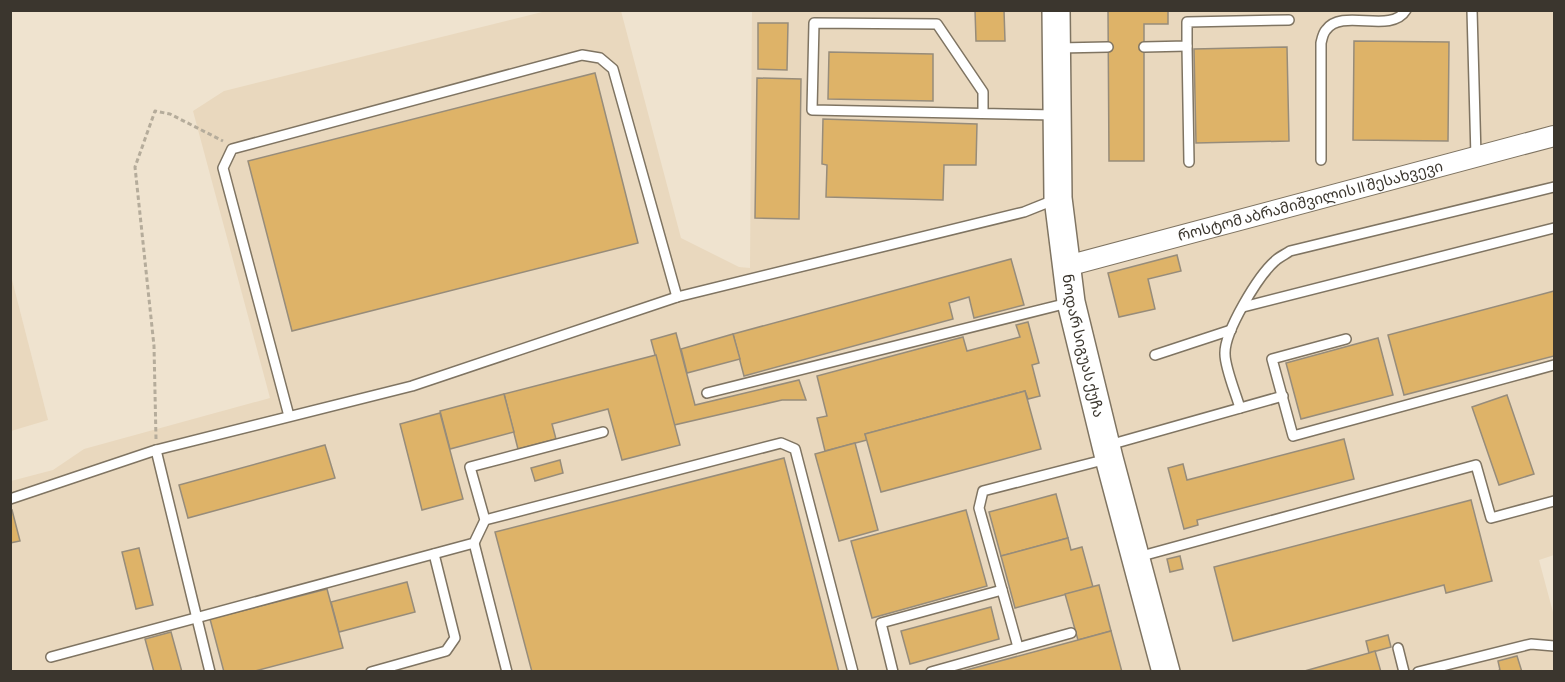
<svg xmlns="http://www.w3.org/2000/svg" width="1565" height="682" viewBox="0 0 1565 682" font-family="'Asap Condensed','Noto Sans Georgian',sans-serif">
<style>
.built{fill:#e9d8be}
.building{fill:#deb368;stroke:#978c7a;stroke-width:1.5}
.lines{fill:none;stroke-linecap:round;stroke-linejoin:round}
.lane-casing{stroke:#7f7462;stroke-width:12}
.street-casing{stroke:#7f7462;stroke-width:22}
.secondary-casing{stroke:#7f7462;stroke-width:30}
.path{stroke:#b5ac9b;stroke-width:3;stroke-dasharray:4.5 3;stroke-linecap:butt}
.lane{stroke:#fff;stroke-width:9}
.street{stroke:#fff;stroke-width:20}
.secondary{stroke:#fff;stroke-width:27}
.labels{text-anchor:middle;stroke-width:6;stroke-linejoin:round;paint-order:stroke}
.street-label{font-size:15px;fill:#3b362e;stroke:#fcf0dc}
</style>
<rect width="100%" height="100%" fill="#efe3cf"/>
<g class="built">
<path d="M546,11H621L681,238L739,267L750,268L752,11H1554V555L1539,560L1554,616V671L11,672V481L53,470L84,449L270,398L193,111L224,91Z"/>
<path d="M10,272L48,420L11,431H10Z"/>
</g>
<g class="building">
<path d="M975,10H1004L1005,41H976Z"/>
<path d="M1108,10H1168V24H1144V161H1109Z"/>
<path d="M758,23H788L787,70L758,69Z"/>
<path d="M1354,41L1449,42L1448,141L1353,140Z"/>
<path d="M1287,47L1289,141L1196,143L1194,49Z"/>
<path d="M829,52L933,54V101L828,99Z"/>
<path d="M595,73L638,243L292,331L248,161Z"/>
<path d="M757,78L801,79L799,219L755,218Z"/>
<path d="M823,119L977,124L976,165H944L943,200L826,197L827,165L822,164Z"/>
<path d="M1177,255L1181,271L1148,279L1155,309L1119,317L1108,273Z"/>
<path d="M1011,259L1024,305L974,318L969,297L949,303L953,319L744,376L733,334Z"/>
<path d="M1554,291V356L1404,395L1388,335Z"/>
<path d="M1028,322L1039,363L1032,365L1040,396L1028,399L1025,391L865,434L867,440L825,451L817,418L827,416L817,376L963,337L967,351L1020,337L1016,325Z"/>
<path d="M676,333L695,405L799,380L806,400H782L674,425L651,340Z"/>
<path d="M733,334L740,359L687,373L681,349Z"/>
<path d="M1378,338L1393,395L1301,419L1286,363Z"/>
<path d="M656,355L680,445L622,460L608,409L552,424L556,439L518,449L504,394Z"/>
<path d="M1025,391L1041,449L881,492L865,434Z"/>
<path d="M504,394L514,432L450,449L440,411Z"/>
<path d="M1507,395L1534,474L1499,485L1472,407Z"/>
<path d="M440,413L463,499L422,510L400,424Z"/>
<path d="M1344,439L1354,479L1197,520L1198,525L1184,529L1168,468L1183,464L1187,480Z"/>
<path d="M855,443L878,530L839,541L815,454Z"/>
<path d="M325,445L335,478L188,518L179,485Z"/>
<path d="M784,458L839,672H532L495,532Z"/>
<path d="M560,460L563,473L535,481L531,468Z"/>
<path d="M1056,494L1068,538L1001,556L989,512Z"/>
<path d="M1471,500L1492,581L1446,593L1444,585L1233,641L1214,567Z"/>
<path d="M12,510L20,541L10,543V511Z"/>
<path d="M966,510L987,586L872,618L851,541Z"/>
<path d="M1068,538L1071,550L1082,547L1093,587L1015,608L1001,556Z"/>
<path d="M139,548L153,605L136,609L122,552Z"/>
<path d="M1180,556L1183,569L1170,572L1167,559Z"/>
<path d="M407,582L415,612L339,632L331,602Z"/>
<path d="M1099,585L1111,631L1078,640L1065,594Z"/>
<path d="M327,589L343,648L251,672H224L210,619Z"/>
<path d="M991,607L999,639L910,664L901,631Z"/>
<path d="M1111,631L1122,672H959L1078,640Z"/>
<path d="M171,632L182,672H154L145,639Z"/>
<path d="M1388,635L1391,647L1369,653L1366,641Z"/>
<path d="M1375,651L1381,672H1301L1369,653Z"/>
<path d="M1517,656L1522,672H1495L1500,670L1498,661Z"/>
</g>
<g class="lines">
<g class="lane-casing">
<g id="lane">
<path d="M1472,10L1476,157"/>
<path d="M1187,46L1189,162"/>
<path d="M1144,47L1187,46V22L1289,20"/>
<path d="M1059,48L1108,47"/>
<path d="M983,113V92L937,24L814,23L812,110L1055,115"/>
<path d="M1321,160V43C1322,39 1323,33 1326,30C1342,7 1391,35 1406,10"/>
<path d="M1243,307L1554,228"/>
<path d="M1346,339L1272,359L1293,436L1554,365"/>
<path d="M1155,355L1231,330"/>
<path d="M707,393L1068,303"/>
<path d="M1240,408C1236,394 1225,368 1225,354C1224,332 1258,276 1275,261C1279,257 1286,254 1290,251L1554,187"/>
<path d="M289,416L223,168L232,149L582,55L600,58L613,69L677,297"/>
<path d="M1109,445L1283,396"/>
<path d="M156,450L210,672"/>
<path d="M10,499L156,450L412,386L677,297L1024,212L1054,200"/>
<path d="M485,520L781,443L795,449L853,672"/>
<path d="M474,543L507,672"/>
<path d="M1138,557L1476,465L1491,518L1554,501"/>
<path d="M1018,647L979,508L983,491L1107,459"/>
<path d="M1398,648L1404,672"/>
<path d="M51,657L474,543L485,520L470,467L603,432"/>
<path d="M371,672L446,651L455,638L434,554"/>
<path d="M893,672L881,623L1002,590"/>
<path d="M931,672L1071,633"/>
<path d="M1418,672L1531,644L1554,646"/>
</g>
</g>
<g class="street-casing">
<g id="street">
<path id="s1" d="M1067,266L1554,136"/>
</g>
</g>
<g class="secondary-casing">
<g id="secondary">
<path id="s2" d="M1056,10L1058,198L1071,302L1109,458L1166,672"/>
</g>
</g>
<path class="path" d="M156,439L154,346L135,167L155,111L170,114L223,141"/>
<use href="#lane" class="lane"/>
<use href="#street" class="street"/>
<use href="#secondary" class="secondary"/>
</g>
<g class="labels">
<g class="street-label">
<text dy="5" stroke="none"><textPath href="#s1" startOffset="252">როსტომ აბრამიშვილის II შესახვევი</textPath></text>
<text dy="5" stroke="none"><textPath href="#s2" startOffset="338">ნოდარ სიგუას ქუჩა</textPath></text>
</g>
</g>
<rect width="1565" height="682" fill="none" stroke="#3b362e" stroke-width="24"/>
</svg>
